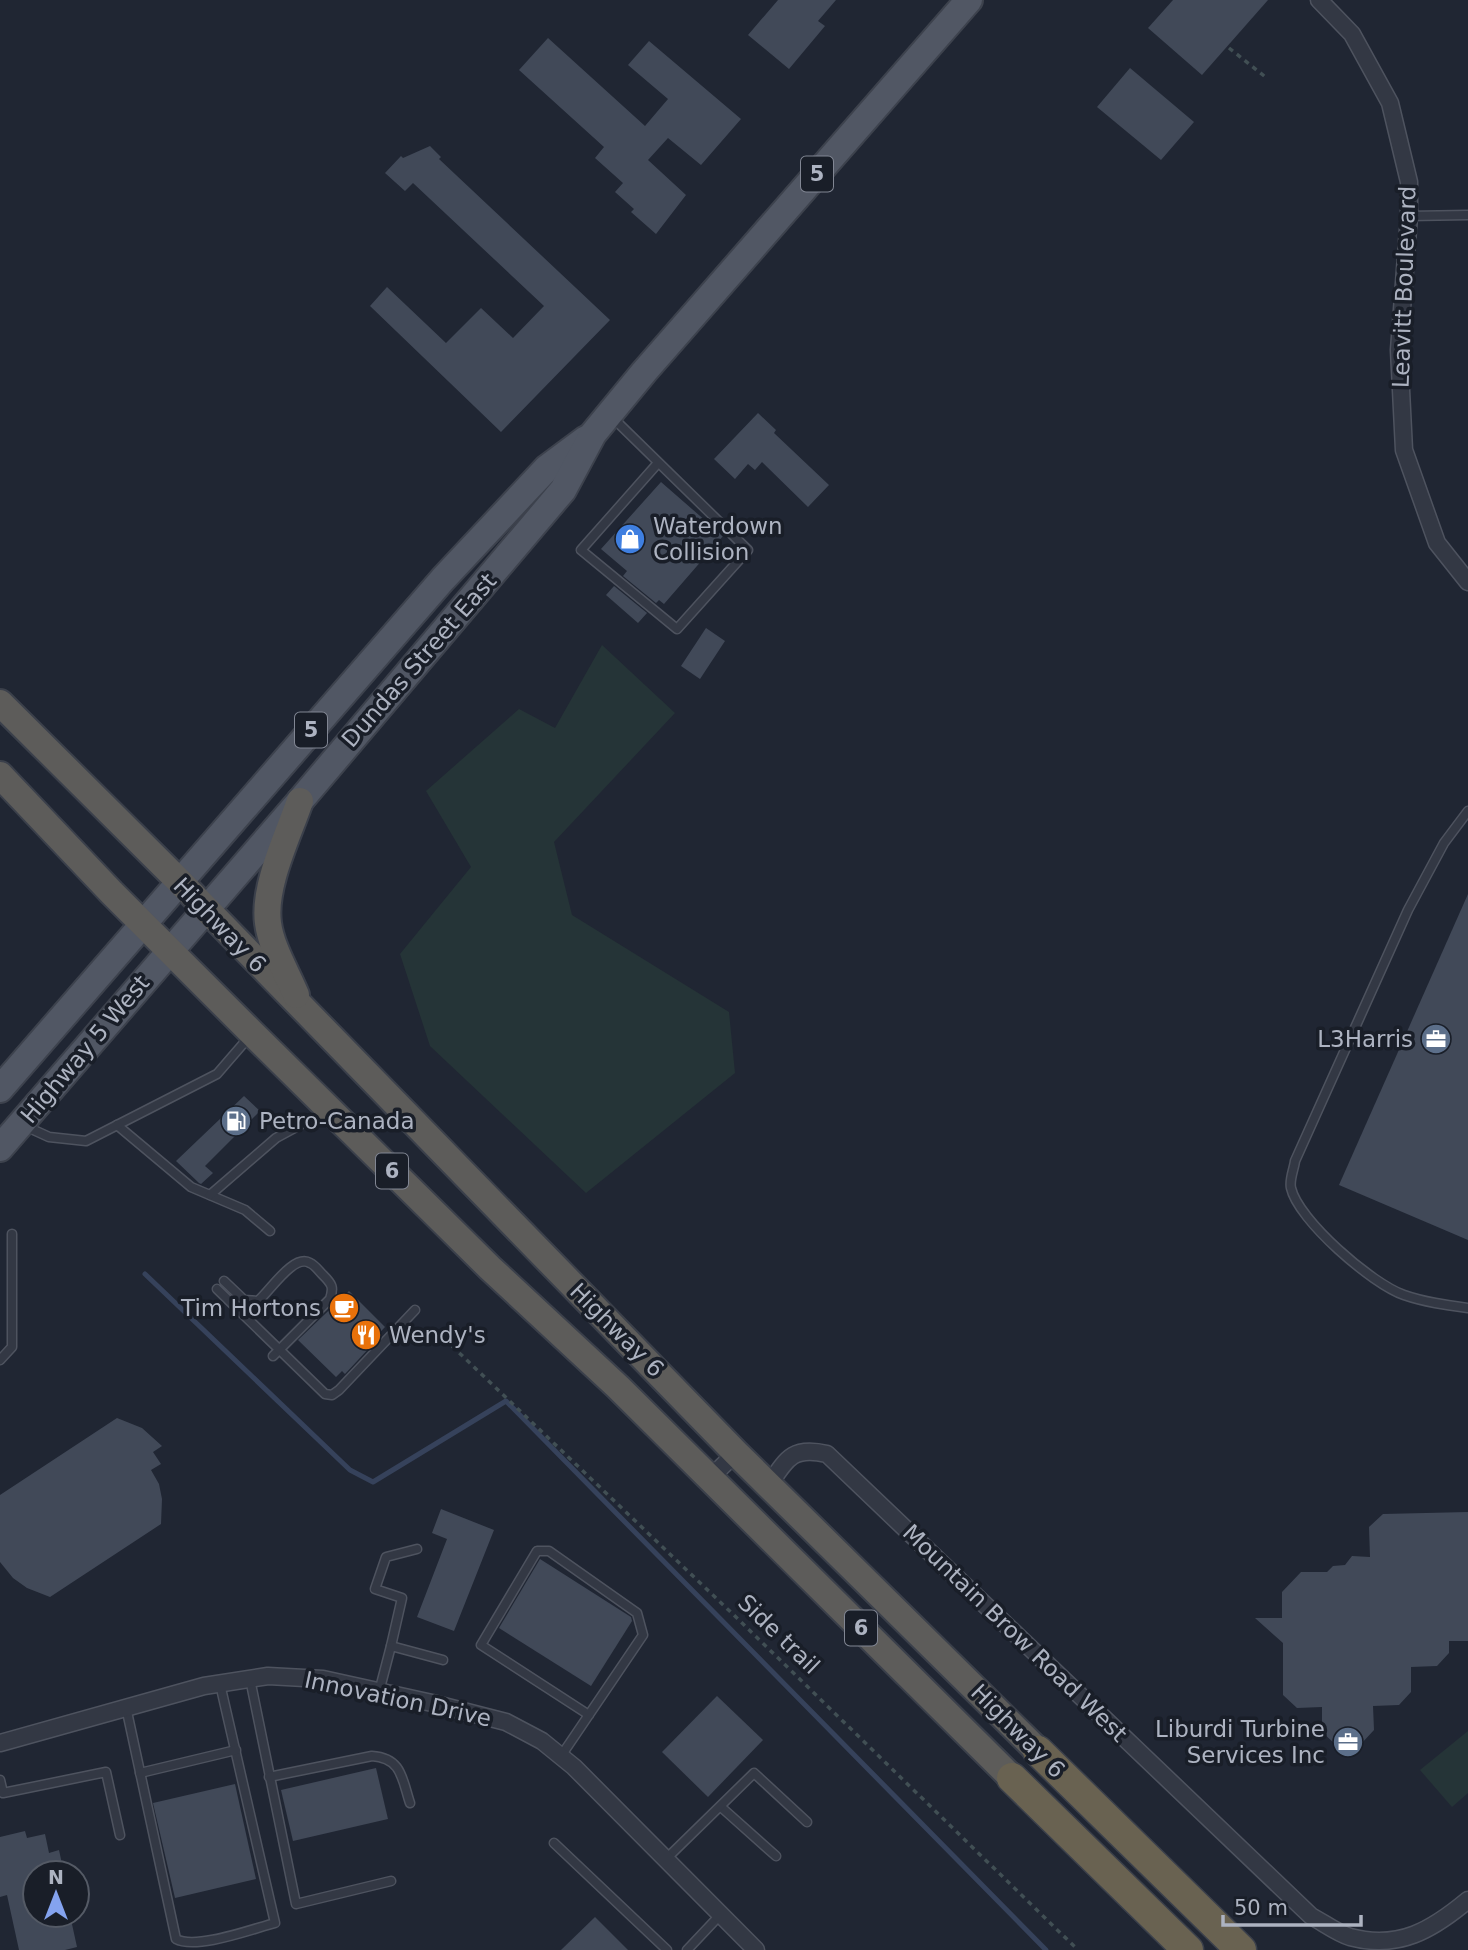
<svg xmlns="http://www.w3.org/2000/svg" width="1468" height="1950" viewBox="0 0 1468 1950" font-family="'DejaVu Sans',sans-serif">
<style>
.green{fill:#253437}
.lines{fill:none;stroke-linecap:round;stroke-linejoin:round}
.stream{stroke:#36425b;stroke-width:5}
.building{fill:#414958}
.service-casing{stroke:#4e535f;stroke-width:11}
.minor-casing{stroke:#4e535f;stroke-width:19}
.primary-casing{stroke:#3d424d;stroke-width:30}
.trunk-casing{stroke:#3b404b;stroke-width:30}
.motorway-casing{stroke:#3b404b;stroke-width:33}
.path{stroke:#414f54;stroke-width:3.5;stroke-dasharray:5 5;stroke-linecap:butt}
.service{stroke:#333844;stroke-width:8}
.minor{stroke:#333844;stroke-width:16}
.primary{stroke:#515764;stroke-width:26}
.trunk{stroke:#5d5c5a;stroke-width:26}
.motorway{stroke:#696251;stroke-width:30}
.labels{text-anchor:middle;stroke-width:7;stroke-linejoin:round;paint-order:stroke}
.shield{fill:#191e28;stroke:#818693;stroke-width:2}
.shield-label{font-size:21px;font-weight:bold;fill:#adb3c1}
.street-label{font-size:23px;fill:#adb3c1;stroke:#191e28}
.poi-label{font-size:23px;fill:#adb3c1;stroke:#191e28;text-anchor:start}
</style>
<rect width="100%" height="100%" fill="#202633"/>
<g class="green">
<path d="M602,645L675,713L554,842L572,915L729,1012L735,1073L586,1193L430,1046L400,954L471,867L426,791L519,709L555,728Z"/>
<path d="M1468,1731V1793L1452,1807L1420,1770Z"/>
</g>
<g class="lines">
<path class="stream" d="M145,1274L350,1470L373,1482L506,1401L1046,1950"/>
</g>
<g class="building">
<path d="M778,0H836L818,21L825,26L789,69L748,35Z"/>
<path d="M1173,0H1268L1202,75L1148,28Z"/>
<path d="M548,38L645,126L668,99L628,65L649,41L741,119L701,165L668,138L648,160L686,195L656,234L631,212L634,209L615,192L623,183L595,158L604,147L519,70Z"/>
<path d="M1130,68L1194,122L1161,160L1097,107Z"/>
<path d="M430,146L441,157L439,159L610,320L501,432L370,306L387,287L446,343L481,308L513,338L544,306L413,183L405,191L385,173L401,156L403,158Z"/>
<path d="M758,413L776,430L774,433L829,485L808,507L762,462L755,470L748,464L735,479L714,459Z"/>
<path d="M661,482L723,536L664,604L659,600L656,603L623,576L627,571L601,549Z"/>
<path d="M614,586L647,613L638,623L606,595Z"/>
<path d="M706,628L725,641L700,679L681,666Z"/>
<path d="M1468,894V1240L1339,1185Z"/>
<path d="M244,1096L260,1111L205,1166L213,1173L201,1184L199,1183L176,1161Z"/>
<path d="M349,1291L385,1327L369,1344L371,1346L345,1374L342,1371L336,1377L298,1340Z"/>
<path d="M117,1418L142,1428L162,1446L153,1452L161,1464L151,1470L159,1484L162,1499L161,1524L50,1597L27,1588L13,1578L0,1562V1495Z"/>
<path d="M441,1509L494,1530L454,1631L417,1617L447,1539L432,1533Z"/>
<path d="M1468,1512V1641H1449V1653L1437,1666L1411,1667V1692L1399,1705L1373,1706L1374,1730L1361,1744H1355L1347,1750L1342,1744H1335L1322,1732V1707L1297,1708L1283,1695V1643L1255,1618H1282V1592L1301,1572H1327L1333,1566L1345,1565L1352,1556L1370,1557L1369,1527L1383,1514Z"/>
<path d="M540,1559L631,1617L632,1621L591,1686L499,1628Z"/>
<path d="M717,1696L763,1740L708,1797L662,1752Z"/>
<path d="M376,1768L388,1819L293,1841L281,1790Z"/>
<path d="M235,1784L256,1879L175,1898L153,1803Z"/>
<path d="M25,1831L27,1838L45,1834L49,1853L59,1850L64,1873H35V1915H70L77,1947L65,1950H19L7,1895L0,1897V1837Z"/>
<path d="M595,1917L628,1950H561Z"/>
</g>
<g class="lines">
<g class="service-casing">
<g id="service">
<path d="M1409,216L1468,215"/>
<path d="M611,416L748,550L677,629L581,550L658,463"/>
<path d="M1468,811L1444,843L1408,910L1295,1161C1294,1169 1289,1180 1291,1188C1298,1220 1372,1284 1404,1295C1424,1302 1446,1305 1468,1308"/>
<path d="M117,1125L191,1187L245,1210L270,1231"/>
<path d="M25,1126L49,1137L86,1141L217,1074L249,1037"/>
<path d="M210,1195L276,1138L326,1111"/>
<path d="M224,1281L244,1300L258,1301C270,1291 294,1253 310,1263C315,1265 319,1271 323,1275C332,1284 334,1287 330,1299L273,1356"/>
<path d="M217,1289L325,1394L332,1395L339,1390L415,1310"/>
<path d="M0,1360L12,1347V1234"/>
<path d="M391,1646L402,1598L375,1589L386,1557L417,1549"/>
<path d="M250,1679L296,1904L391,1881"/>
<path d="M379,1692L391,1646L443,1660"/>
<path d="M126,1707L176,1939C196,1950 252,1929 275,1923L220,1684"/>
<path d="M561,1756L643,1635L637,1613L549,1551H537L481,1645L589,1715"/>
<path d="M140,1773L236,1750"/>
<path d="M269,1777L372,1756C402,1758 402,1779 410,1803"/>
<path d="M0,1780L3,1793L106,1772L120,1835"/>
<path d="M721,1807L776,1856"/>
<path d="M554,1843L667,1950"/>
<path d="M666,1859L754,1773L807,1822"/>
<path d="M687,1950L721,1914"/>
</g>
</g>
<g class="minor-casing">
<g id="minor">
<path d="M1319,0L1352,34L1390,103L1409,182V216L1399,350L1404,450L1437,543L1468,582"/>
<path d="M710,1478L736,1453"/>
<path d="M769,1485C787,1458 793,1446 827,1454L1311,1916C1324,1923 1337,1933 1350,1937C1399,1950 1432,1930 1468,1900"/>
<path d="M0,1743L204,1686L268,1676L323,1679L432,1703L506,1722L542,1741L574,1767L756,1950"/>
</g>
</g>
<g class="primary-casing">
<g id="primary">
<path d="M0,1089L443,579L547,468L586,439"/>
<path d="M0,1148L300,801L563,490L593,434L644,372L969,0"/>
</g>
</g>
<g class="trunk-casing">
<g id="trunk">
<path d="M0,703L179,881L736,1453L1038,1751"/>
<path d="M0,775L112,893L252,1033L490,1268L618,1387L1012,1778"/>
<path d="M296,995C287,973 271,947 268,923C263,886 288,836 300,801"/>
</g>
</g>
<g class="motorway-casing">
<g id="motorway">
<path d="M1038,1751L1241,1950"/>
<path d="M1012,1778L1188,1950"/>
</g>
</g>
<g class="path">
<path d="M1229,48L1268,79"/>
<path d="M452,1346L739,1620L1078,1950"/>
</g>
<use href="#service" class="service"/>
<use href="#minor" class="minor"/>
<use href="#primary" class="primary"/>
<use href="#trunk" class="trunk"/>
<use href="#motorway" class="motorway"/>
</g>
<defs>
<g id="shop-disc" transform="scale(1.575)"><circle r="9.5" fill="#3f7fe0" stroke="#191e28"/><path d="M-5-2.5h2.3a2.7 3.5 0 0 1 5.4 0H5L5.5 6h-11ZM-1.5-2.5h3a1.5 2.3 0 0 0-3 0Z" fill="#fff"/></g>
<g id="office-disc" transform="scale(1.575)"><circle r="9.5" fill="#5c6f8a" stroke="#191e28"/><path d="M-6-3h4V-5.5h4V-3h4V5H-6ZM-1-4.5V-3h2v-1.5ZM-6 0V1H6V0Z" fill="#fff"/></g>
<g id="fuel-disc" transform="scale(1.575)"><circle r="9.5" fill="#5c6f8a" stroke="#191e28"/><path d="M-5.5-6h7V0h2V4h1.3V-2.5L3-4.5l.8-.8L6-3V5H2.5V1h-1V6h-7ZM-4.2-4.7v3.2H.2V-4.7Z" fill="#fff"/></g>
<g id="cafe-disc" transform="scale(1.575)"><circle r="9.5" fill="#e8710a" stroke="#191e28"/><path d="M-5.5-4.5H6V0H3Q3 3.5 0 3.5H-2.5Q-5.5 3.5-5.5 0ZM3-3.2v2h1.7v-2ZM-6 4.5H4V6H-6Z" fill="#fff"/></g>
<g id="restaurant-disc" transform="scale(1.575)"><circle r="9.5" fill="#e8710a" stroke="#191e28"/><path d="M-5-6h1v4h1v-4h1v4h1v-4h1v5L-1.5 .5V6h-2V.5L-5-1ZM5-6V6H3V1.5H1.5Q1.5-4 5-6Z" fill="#fff"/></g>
</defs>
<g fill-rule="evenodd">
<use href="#shop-disc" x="630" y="539"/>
<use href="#office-disc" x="1436" y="1039"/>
<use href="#fuel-disc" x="236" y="1121"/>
<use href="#cafe-disc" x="344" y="1308"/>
<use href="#restaurant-disc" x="366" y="1335"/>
<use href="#office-disc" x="1348" y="1742"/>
</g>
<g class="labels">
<g class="shield">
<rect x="801" y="156.5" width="32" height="35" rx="5"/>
<rect x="295" y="712.5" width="32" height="35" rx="5"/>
<rect x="376" y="1153.5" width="32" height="35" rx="5"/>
<rect x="845" y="1610.5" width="32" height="35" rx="5"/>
</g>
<g class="shield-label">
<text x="817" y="181">5</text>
<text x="311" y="737">5</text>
<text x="392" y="1178">6</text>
<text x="861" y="1635">6</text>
</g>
<g class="street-label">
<text transform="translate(1404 287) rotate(-88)" y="8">Leavitt Boulevard</text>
<text transform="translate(419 660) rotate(-49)" y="8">Dundas Street East</text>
<text transform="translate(220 925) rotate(46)" y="8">Highway 6</text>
<text transform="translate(85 1049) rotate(-50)" y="8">Highway 5 West</text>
<text transform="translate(617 1330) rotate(45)" y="8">Highway 6</text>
<text transform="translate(1015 1633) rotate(44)" y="8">Mountain Brow Road West</text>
<text transform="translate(779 1634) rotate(44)" y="8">Side trail</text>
<text transform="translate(398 1699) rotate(12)" y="8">Innovation Drive</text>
<text transform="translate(1018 1731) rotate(45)" y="8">Highway 6</text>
</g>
<g class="poi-label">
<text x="653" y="534">Waterdown<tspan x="653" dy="26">Collision</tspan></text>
<text x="1413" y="1047" text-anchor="end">L3Harris</text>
<text x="259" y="1129">Petro-Canada</text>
<text x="321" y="1316" text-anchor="end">Tim Hortons</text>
<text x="389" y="1343">Wendy's</text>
<text x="1325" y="1737" text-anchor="end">Liburdi Turbine<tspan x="1325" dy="26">Services Inc</tspan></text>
</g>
</g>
<g transform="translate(56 1894)"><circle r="33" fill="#191e28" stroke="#545a65" stroke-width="2"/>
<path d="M0-5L12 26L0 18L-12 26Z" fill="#84a3ef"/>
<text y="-10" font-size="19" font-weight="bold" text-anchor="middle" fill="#adb3c1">N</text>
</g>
<path d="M1223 1915v10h138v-10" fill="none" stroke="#adb3c1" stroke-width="3.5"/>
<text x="1234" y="1915" font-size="21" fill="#adb3c1" stroke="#191e28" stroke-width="5" paint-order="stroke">50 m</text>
</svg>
